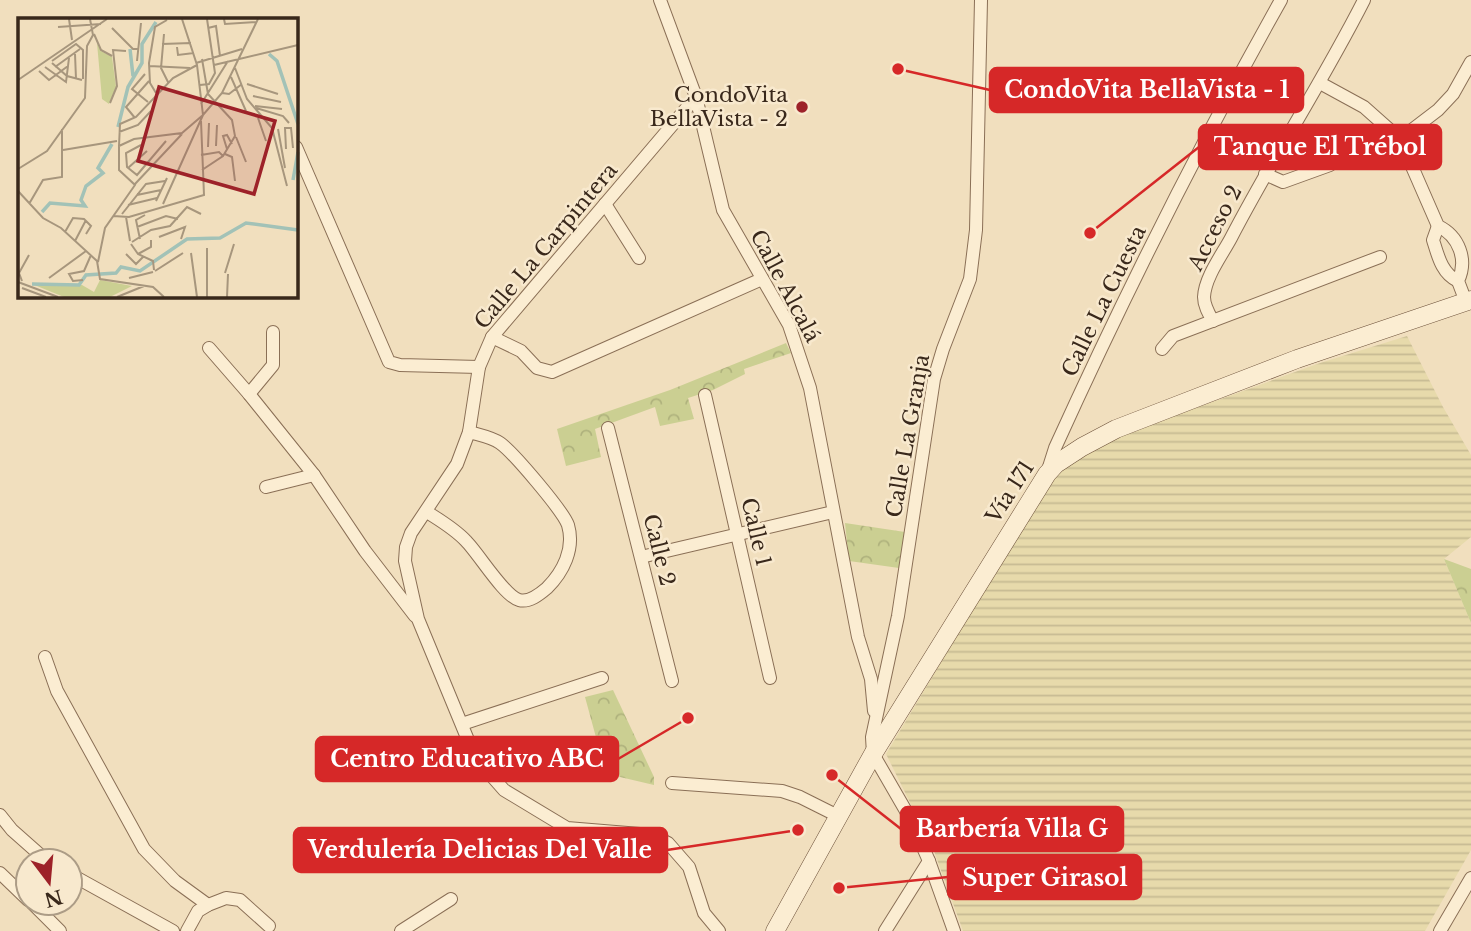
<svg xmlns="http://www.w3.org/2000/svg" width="1471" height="931" viewBox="0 0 1471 931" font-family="'Libre Baskerville',serif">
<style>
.farmland{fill:url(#farmland-rules)}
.forest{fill:url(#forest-crowns)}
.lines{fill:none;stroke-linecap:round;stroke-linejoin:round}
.minor-casing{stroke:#8a6f56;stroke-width:14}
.secondary-casing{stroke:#6c5039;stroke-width:19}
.minor{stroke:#fbedd2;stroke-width:12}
.secondary{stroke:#fbedd2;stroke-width:18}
.poi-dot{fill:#9d2229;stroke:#f8e9ce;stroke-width:2.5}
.labels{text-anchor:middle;stroke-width:5;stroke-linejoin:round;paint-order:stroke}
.poi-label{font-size:21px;fill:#39281b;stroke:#f8e9ce;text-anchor:end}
.street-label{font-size:21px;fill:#39281b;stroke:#f8e9ce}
.inset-river{fill:none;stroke:#a2c2b7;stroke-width:3.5}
.inset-road{fill:none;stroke:#a7967d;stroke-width:2}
.view{fill:#9d2229;fill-opacity:0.15;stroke:#9d2229;stroke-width:3.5}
.inset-edge{fill:none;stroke:#39281b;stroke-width:3.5}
.leader{fill:none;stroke:#d62828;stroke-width:2.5}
.callout-dot{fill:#d62828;stroke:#f8e9ce;stroke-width:2.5}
.callout{fill:#d62828;stroke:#d62828;stroke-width:2.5}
.callout-label{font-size:23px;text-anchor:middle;font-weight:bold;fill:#fff}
</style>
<defs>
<pattern id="farmland-rules" width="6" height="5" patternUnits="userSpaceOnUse" patternTransform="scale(1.75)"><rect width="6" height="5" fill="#e7daab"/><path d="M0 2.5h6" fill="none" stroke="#c7bb93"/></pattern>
<pattern id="forest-crowns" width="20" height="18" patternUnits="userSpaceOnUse" patternTransform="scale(1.75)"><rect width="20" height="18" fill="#cbcf92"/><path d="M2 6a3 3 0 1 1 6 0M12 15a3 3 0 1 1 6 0" fill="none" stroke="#afb27d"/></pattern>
</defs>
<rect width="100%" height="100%" fill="#f1dfbe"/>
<path class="farmland" d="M1407,336L1443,407L1471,455V537L1444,559L1471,623V850L1425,931H963L934,851L886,754L1053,476L1091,446L1320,363Z"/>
<g class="forest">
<path d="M786,343L791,353L744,369L745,374L713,390L688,398L694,419L660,426L655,407L595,429L601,457L566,466L557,429L670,390Z"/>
<path d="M845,523L905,532L899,568L849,561Z"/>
<path d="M1444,559L1471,569V623Z"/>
<path d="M613,690L654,777V785L620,777L603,763L585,697Z"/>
</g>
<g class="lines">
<g class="minor-casing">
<g id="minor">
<path d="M660,0L696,97L723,210L789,325L810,388L858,637L871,679L874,711"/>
<path d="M1320,83L1364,107L1400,139L1438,226C1459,236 1468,260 1458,281L1466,302"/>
<path d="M696,97L492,337L479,367L469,432L457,464L411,533L406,547L405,561L418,619L475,757L504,790L567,828L652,835L668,843L689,867L704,913L719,931"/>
<path d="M1400,139L1438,110L1453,94L1471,62"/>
<path d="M296,147L389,362L400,365L479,367"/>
<path d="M1265,174L1283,182L1330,165"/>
<path d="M605,204L639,258"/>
<path d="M1438,226L1433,240C1438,256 1442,274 1458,281"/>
<path d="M1213,321C1209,314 1204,306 1204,297C1205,277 1222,255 1231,238C1273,157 1323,81 1364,0"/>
<path d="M492,337L521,351L537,368L552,372L762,279"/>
<path d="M209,348L249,394L314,475L365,551L415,616"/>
<path d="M1162,349L1173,336L1380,257"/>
<path d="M249,394L273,365V332"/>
<path d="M705,395L770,678"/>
<path d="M608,428L672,681"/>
<path d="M1048,470L1055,448C1124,296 1199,146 1281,0"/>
<path d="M266,487L314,475"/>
<path d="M427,512C441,521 455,529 466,541C479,554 504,596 519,600C529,603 540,594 547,588C563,572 575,549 568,525C563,511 513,452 500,443C491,437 479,435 469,432"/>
<path d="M641,557L833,512"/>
<path d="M45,657L57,691L144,849L175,881L208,905"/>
<path d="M462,724L602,678"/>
<path d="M672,783L782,791L800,797L838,816"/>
<path d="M0,815L12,830L47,861"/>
<path d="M0,873L28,900"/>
<path d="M70,874L173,931"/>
<path d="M32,903L60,931"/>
<path d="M187,931L198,911L208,905L226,898L240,900L269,926"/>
<path d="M401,931L451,899"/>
<path d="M885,931L929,861"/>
<path d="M954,931L929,861L910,818L873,754L872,737L898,616L934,379L943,349L970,279L976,230L981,0"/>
<path d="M1440,931L1471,878"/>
</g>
</g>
<g class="secondary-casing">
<path id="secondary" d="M775,931L873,754L1047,474L1056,464L1082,447L1116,429L1297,359L1471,300"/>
</g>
<use href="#minor" class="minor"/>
<use href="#secondary" class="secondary"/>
</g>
<circle class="poi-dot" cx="802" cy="107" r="7"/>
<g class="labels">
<g class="poi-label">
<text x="788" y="102">CondoVita<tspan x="788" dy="24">BellaVista - 2</tspan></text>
</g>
<g class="street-label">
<text transform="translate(1215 228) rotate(-63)" y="7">Acceso 2</text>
<text transform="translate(546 246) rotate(-50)" y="7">Calle La Carpintera</text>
<text transform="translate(785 286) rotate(62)" y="7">Calle Alcalá</text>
<text transform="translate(1104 301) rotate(-64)" y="7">Calle La Cuesta</text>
<text transform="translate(908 436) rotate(-80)" y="7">Calle La Granja</text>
<text transform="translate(1010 492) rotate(-57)" y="7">Vía 171</text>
<text transform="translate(756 532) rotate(77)" y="7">Calle 1</text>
<text transform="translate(659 550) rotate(76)" y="7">Calle 2</text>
</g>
</g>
<g transform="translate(18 18)">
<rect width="280" height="280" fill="#f1dfbe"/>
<path d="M79,25L83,33L94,39L98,69L91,86L84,81ZM82,262L114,268L92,279H46L14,266L64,267L76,274Z" fill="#cbcf92"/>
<path class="inset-river" d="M112,31L115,58M251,36L259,43L280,106M100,109L110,69L124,45V26L138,4M275,162L280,134M24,194L32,185L67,188L63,182L68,168L85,155L80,150L94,126M14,266L61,267L68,257L98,255L103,249L122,253L169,221L202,220L228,205L280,212"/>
<path class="inset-road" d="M51,1L54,22M206,1L207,6L238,4M40,9L83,6M94,10L115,31H121M190,10L198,8L202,38M76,16L83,32L94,38M146,16L143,50L150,64M144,26L173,25M159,29L160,37L176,35M57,36L58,61M34,43L58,26L65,32V61M119,43L123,5M34,45L49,58L64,62M178,45L224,31M196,47L280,27M131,48L172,50M27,49L48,64L51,40M37,49L62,31M217,50L229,81L254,110L269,168M21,53L31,62L50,48M127,56L114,71L130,84M213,59L228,93M0,62L89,1M229,66L260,76M182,67L191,66L197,55L189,1M138,75L132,65L131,45L137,9L149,2M204,75L211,76L224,66M235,78L263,84M92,85L99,68L95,32L108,33M183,86L210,43M237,88L264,91M238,90L265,98L271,105M117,100L108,89L131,63M240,100L248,123M260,111L267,150M101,114L120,107L133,93M218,119L228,144M123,127L108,135L109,149L119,157L148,123M101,128L102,106L118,99L155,60L179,47M198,128L199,107M190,129L191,105M209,131L205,118L209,117L214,126M268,131L267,110H273L275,130M45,132L99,123M207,136L214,139L217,163M183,137L201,134L205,138M110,150L129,133M0,151L29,133L67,80L69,28L75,17L72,1M184,152L205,138L217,118L214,102L190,76L184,41M117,166L164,116M0,173L25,200L43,210L79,243L82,261L135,269L146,279M119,177L143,172M138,183L149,160M11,186L25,162L44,159V111M145,186L185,97L179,47L164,1M110,187L139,180M104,196L128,166L147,163M95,198L111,199L186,177L183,103M108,199L112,223M119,209L148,198L160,201M47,214L55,200L66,201L73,208L68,216M141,219L167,209L163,221M122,221L118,202L127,197M57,223L68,202M114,224L133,212L152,208L169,189L183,196M113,226L120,236L135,243L136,252M173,235L179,279M108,236L118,246L125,239M120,236L133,229V222M80,244L87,210L117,167L101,152V128L116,121L164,115L185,97L204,75L240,1M137,253L165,235M207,255L216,226M31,260L68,233M111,260L135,254M65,262L55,263L51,256L66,253L73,237M4,263L1,255L11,237M0,264L40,279M4,270L28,279M99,279L126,268M189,279V230M209,279L210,256"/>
<path class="view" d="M141,69L257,103L236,176L120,143Z"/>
<rect width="280" height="280" class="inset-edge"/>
</g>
<path class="leader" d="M898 69L990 90M1090 233L1199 147M688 718L618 759M832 775L901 829M798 830L667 850M839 888L948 877"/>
<g class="callout-dot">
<circle cx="898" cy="69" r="7"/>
<circle cx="1090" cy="233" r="7"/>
<circle cx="688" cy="718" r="7"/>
<circle cx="832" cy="775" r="7"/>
<circle cx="798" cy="830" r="7"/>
<circle cx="839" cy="888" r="7"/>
</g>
<g class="callout">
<rect x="990" y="68" width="313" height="44" rx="7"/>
<rect x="1199" y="125" width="242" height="44" rx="7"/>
<rect x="316" y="737" width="302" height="44" rx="7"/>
<rect x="901" y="807" width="222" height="44" rx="7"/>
<rect x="294" y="828" width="373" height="44" rx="7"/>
<rect x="948" y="855" width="193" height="44" rx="7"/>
</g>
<g class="callout-label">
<text x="1147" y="98">CondoVita BellaVista - 1</text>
<text x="1320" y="155">Tanque El Trébol</text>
<text x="467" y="767">Centro Educativo ABC</text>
<text x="1012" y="837">Barbería Villa G</text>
<text x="480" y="858">Verdulería Delicias Del Valle</text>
<text x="1045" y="886">Super Girasol</text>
</g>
<g transform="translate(49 882) rotate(164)"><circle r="33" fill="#f8e9ce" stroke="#ac9c86" stroke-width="2"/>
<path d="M0-5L12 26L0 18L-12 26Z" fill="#9d2229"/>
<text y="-10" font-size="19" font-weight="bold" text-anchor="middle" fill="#39281b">N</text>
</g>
</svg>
